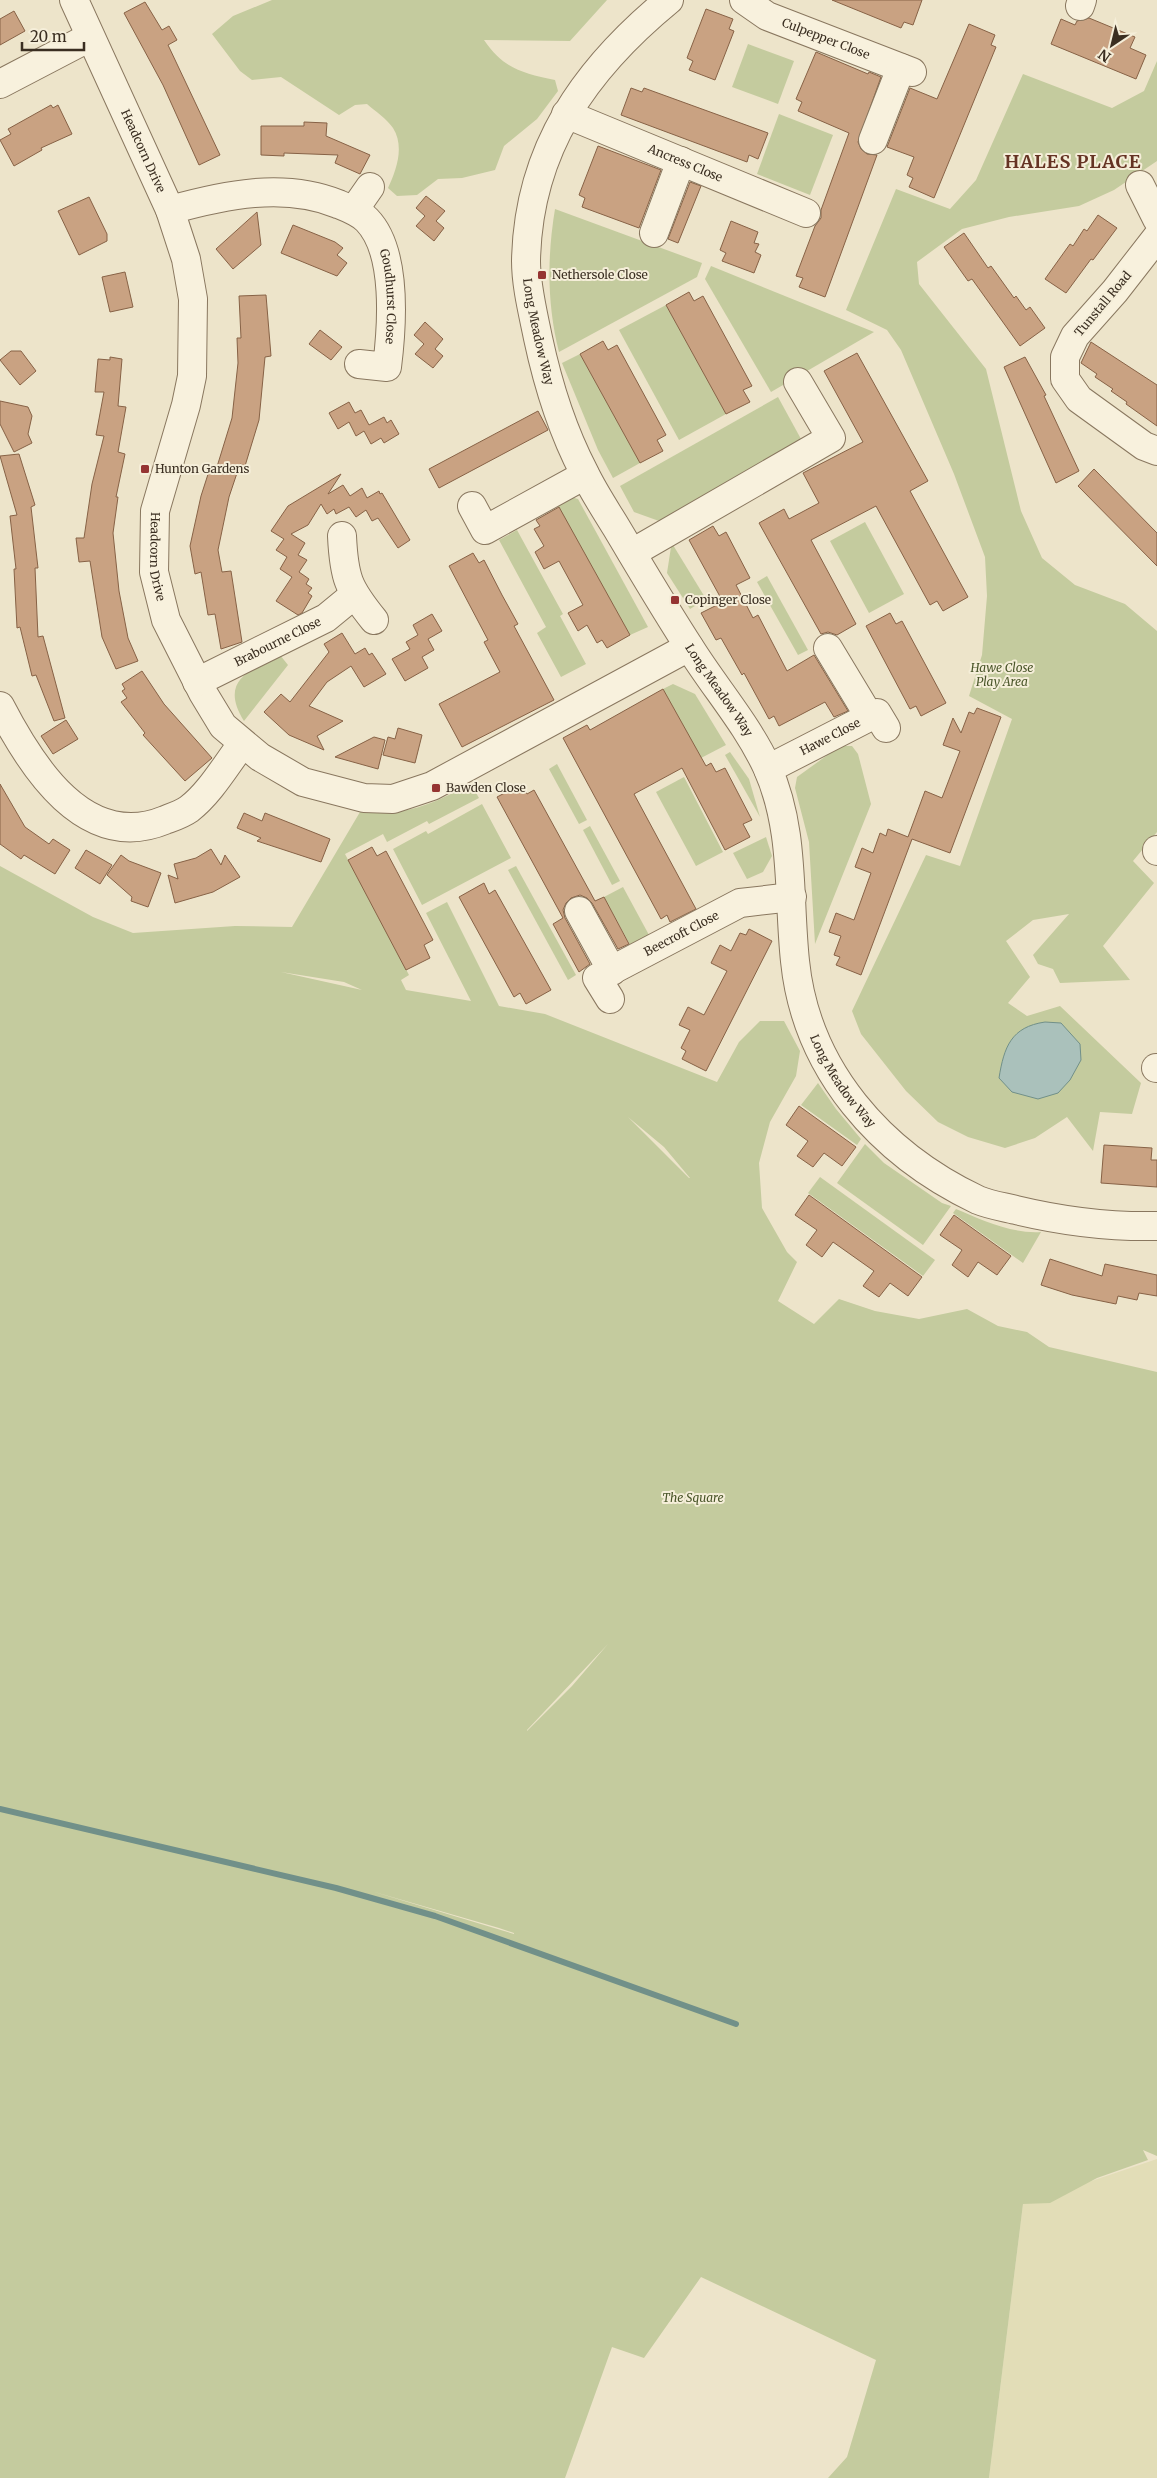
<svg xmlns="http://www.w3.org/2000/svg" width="1157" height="2478" viewBox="0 0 1157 2478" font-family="Merriweather,serif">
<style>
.farmland{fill:#e2ddb7}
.green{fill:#c4cb9e;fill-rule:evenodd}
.water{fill:#aac1bb;stroke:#719089}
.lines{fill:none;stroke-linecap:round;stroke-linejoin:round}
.stream{stroke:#719089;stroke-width:6}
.building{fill:#c9a282;stroke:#876246}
.minor-casing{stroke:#89775f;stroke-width:30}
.minor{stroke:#f8f1dd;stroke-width:28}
.poi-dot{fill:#953432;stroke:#f5eed9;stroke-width:2}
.labels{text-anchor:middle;stroke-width:4;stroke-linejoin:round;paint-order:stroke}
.street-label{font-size:12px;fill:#3a2e21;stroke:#f5eed9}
.poi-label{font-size:12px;fill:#3a2e21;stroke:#f5eed9;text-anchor:start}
.park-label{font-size:12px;font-style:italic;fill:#495529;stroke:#f5eed9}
.district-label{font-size:18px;font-weight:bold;letter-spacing:1px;fill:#653323;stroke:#f5eed9}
</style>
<rect width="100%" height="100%" fill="#ede4ca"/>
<path class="farmland" d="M1157,2159V2478H989L1023,2204Z"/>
<g class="green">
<path d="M272,0H607L570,41L484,40C504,69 522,73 555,80L558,91L537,119L504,146L495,170L462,178L438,179L417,195L397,196L388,188C396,171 405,147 393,128C387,119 375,111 367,104L355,105L339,115L281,77L252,80L240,71L212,34L233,16Z"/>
<path d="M748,44L794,61L778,104L732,87Z"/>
<path d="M1157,61V161L1114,190L1079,206L1009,217L962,229L917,262L919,284L986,369L1021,511L1042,558L1075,585L1125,604L1157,631V832L1133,861L1154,883L1103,946L1130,980L1060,983L1053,969L1038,964L1033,955L1069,914L1033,920L1006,941L1030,977L1008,1003L1027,1016L1060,1006L1141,1083L1132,1114L1100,1112L1093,1151L1067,1117L1035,1138L1005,1148L968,1137L938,1122L906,1091L861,1034L852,1011L926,855L960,866L1012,719L969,696L982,655L987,596L985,557L954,474L901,350L887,330L846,310L896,189L950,209L976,180L1023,74L1112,108L1144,91Z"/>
<path d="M779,114L833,135L810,195L757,174Z"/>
<path d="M555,209L702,263L697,277L559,352C547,305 547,257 555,209Z"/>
<path d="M711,266L874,332L771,392L705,279Z"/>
<path d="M666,305L726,414L679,440L619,330Z"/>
<path d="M580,354L640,463L613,478L598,450L562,363Z"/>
<path d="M778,397L801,439L659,521L634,512L620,486Z"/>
<path d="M571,497L578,499L648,627L630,635L558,506Z"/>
<path d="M865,522L904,594L869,613L830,541Z"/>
<path d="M517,530L563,614L560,616L586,664L561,677L537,633L546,627L499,540Z"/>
<path d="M673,545L706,599L690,609L667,573L671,547Z"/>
<path d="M767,576L808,650L798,655L757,582Z"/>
<path d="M280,655L288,665L244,721C219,681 249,670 280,655Z"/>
<path d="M673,684L695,694L726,745L701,758L663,689Z"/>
<path d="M840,746H852L858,754L871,804L815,944L809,842L795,788L797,777Z"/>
<path d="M730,752L749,779L760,817L725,755Z"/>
<path d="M557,764L587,820L579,824L549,769Z"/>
<path d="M684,777L723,852L696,866L656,792Z"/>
<path d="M471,784L479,798L429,824L427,821L387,842L383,834L345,854L409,975L401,980L406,990L471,1001L426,913L447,902L499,1006L545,1014L717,1082L739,1042L760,1021H784L800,1051L796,1076L770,1122L759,1163L762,1208L787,1252L797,1262L778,1301L814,1324L839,1299L875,1311L919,1319L967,1309L998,1326L1027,1332L1049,1347L1157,1372V2156L1143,2150L1148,2160L1097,2178L1050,2203L1023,2204L989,2478H828L847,2457L876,2360L701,2277L644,2358L612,2347L565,2478H0V866L93,917L133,933L235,926L292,927L360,812C412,814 425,807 471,784ZM281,972L344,982L362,990ZM628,1117L664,1147L690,1178H689ZM608,1644L572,1686L527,1731V1730ZM371,1891L499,1928L514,1933V1934Z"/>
<path d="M482,804L511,858L422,905L393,849L426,831L428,834Z"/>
<path d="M590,826L620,881L612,885L583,830Z"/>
<path d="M766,837L772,856L763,872L747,879L733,853Z"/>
<path d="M516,866L576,975L568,980L508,870Z"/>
<path d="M623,887L649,935L630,945L604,897Z"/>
<path d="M818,1083L836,1109L861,1139L857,1145L801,1105Z"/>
<path d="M865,1144L884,1163L942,1203L951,1206L923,1245L837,1183Z"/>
<path d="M820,1177L935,1260L923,1276L808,1193Z"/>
<path d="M956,1209C982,1220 1012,1234 1041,1232L1023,1263L953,1213Z"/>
</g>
<path class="water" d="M1045,1022L1061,1023L1080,1044L1081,1060L1070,1080L1058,1093L1038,1099L1012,1092L999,1078C1004,1047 1011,1027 1045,1022Z"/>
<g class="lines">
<path class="stream" d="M0,1809L336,1888L435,1916L736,2024"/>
</g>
<g class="building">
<path d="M832,0H922L913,25L904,22L901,28Z"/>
<path d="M145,2L162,30L169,26L177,40L168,45L220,155L199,165L163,85L124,13Z"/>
<path d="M706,9L733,19L729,29L734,31L715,80L689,70L693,61L687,58Z"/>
<path d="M14,11L25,31L0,45V19Z"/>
<path d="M1089,18L1135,37L1130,48L1146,55L1136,79L1051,44L1061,19L1075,25L1077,21Z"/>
<path d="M969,24L995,35L991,45L996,47L934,198L909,187L913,178L907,175L914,157L887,147L910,88L937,99Z"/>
<path d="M816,52L868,74L869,72L881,77L858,142L861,149L867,154L877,155L825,297L799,287L803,278L796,276L815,226L821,218V210L849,133L798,111L802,102L796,99Z"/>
<path d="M631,88L642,92L644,88L768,133L758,159L749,155L747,162L621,115Z"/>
<path d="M51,105L53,108L58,105L72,134L41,148L42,150L14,166L0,140L11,134L8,129Z"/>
<path d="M304,122L327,123L326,136L370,155L360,174L335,163L338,155L284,153V156L261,155V126H304Z"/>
<path d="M598,146L661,170L639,228L582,207L585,198L579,195Z"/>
<path d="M690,182L701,186L678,243L668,239Z"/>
<path d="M426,196L445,211L436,221L444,228L434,241L416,226L425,216L416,208Z"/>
<path d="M89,197L107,234V241L79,255L58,211Z"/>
<path d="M257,212L261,245L233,269L216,249Z"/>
<path d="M1098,215L1117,228L1093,260L1091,259L1066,293L1045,279L1070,244L1073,246L1084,229L1087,231Z"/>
<path d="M731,221L758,232L754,243L759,244L755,252L761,255L754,273L722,261L726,253L720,250Z"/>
<path d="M293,225L335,242L343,248L337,255L347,263L337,276L281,253Z"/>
<path d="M964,233L988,268L991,266L1014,298L1016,296L1026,310L1030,307L1045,328L1020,346L972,279L968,281L944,247Z"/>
<path d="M125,272L133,307L110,312L102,277Z"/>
<path d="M689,292L694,301L703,296L752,386L743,390L750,402L726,414L666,305Z"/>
<path d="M266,295L271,356L265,357L259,420L245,466L240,464L229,497L218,550L222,572L231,571L242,642L221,649L215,614L208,615L201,572L195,574L190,546L201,496L210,468L216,470L232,418L238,363L237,338H241L239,296Z"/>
<path d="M425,322L443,339L435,349L443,356L433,368L415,354L424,344L414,335Z"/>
<path d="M320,330L342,347L331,360L309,344Z"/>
<path d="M603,341L608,350L617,345L666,435L657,440L663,451L640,463L580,354Z"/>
<path d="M1091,342L1157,385V426L1126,404L1127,402L1111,391L1113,389L1095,377L1097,374L1081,363Z"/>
<path d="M11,351H21L36,371L20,385L0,360Z"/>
<path d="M857,353L928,481L910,491L968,597L943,611L937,601L930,605L876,506L811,540L856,624L837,635L828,632L821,634L759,523L784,509L789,519L819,503L803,473L863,442L824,371Z"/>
<path d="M110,357L122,359L118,406L126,407L118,452L125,454L116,497H118L113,533L119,591L128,638L138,661L116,669L102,637L90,561L79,562L76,538H84L92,484L104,436L96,435L104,392H95L98,359L110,360Z"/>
<path d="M1025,357L1046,395L1044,396L1079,471L1056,483L1004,367Z"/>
<path d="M0,401L28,407L32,416L28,434L32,443L14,452L0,424Z"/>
<path d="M349,402L355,413L361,410L369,425L384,417L387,423L391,420L399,434L384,443L381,438L371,444L364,431L356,436L349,422L338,429L329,413Z"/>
<path d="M538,411L548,430L439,488L429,469Z"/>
<path d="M19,454L35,505L31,507L38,568H35L38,637L43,636L65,718L54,721L36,675L32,676L20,627L17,628L14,569H16L10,516L17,515L0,456Z"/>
<path d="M1094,469L1157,533V566L1078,486Z"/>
<path d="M341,474L328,494L343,485L350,496L362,488L367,498L379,491L380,494L382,493L410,540L398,548L378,518L372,521L366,510L356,517L349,507L336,514L334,509L327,514L321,504L308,525L291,534L305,543L298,555L307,560L299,572L309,579L306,584L312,588L308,593L312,596L302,613L298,615L276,601L292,577L280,569L287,557L276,550L284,539L271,531L288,506Z"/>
<path d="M559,507L630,635L607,648L602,640L597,643L587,625L578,631L568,613L583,605L559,561L544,569L535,552L544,546L534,529L540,526L536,520Z"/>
<path d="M713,526L719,536L726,532L750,578L736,585L753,618L758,615L787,671L814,655L848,711L834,717L825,702L779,726L774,716L769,719L744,673L742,675L721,638L716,640L701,613L723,602L689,540Z"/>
<path d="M473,553L479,563L484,560L502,595L518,624L514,626L554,700L462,747L439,704L500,672L484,642L488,640L449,566Z"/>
<path d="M890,613L896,624L902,621L946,703L921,716L916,706L910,709L866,626Z"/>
<path d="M432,614L442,631L428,639L434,650L422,657L428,668L405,681L392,659L410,649L406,642L418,635L413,625Z"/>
<path d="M342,633L355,654L365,648L369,655L372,653L386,674L364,687L351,666L327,682L309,706L343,721L317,736L324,750L289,735L264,712L281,694L290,702L329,652L324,644Z"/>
<path d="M142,671L164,704L212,758L185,781L143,735L145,733L121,702L127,698L122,691L125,689L122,684Z"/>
<path d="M663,689L706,766L711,763L716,772L725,768L752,820L743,824L750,837L725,850L682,768L634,794L696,909L670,922L667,915L661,919L563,738L587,725L590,730Z"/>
<path d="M977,708L1001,717L950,853L912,839L861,975L836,965L840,957L834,955L841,936L829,932L836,913L854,920L871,873L855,867L862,848L873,853L880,833L886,836L888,829L908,837L925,791L942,798L960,751L943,745L953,718L961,733L969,712L974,714Z"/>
<path d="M66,720L78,739L53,754L41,736Z"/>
<path d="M398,728L422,735L415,763L383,755L388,737L395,739Z"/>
<path d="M374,737L385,740L378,769L335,757Z"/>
<path d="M0,784L25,827L49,844L53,839L70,850L55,874L24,855L21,859L0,844Z"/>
<path d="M522,784L527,794L534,790L595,901L604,897L629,944L618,949L592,903L587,898L580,895L571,898L566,903L563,910L565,918L590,964L579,972L553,924L563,918L497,797Z"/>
<path d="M244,813L262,821L265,813L330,839L321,862L257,841L261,838L237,828Z"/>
<path d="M372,847L377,856L386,851L433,940L424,945L430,958L406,970L348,860Z"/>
<path d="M211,849L221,865L225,855L240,877L213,892L175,903L168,875L178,879L174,864L196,858Z"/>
<path d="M86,850L112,865L100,884L75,868Z"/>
<path d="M121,855L129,861L161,873L148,907L131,901L132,897L107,875Z"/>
<path d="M484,883L489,894L495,890L551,990L526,1004L520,993L514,997L459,897Z"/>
<path d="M749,929L772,941L706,1071L682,1059L686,1051L681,1048L690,1030L679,1025L688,1007L704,1015L727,971L711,963L720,945L731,951L740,933L746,935Z"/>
<path d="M799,1106L856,1147L842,1166L824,1153L813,1167L797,1156L808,1141L786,1125Z"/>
<path d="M1104,1145L1152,1148L1151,1160H1157V1187L1101,1183Z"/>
<path d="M809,1195L922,1277L908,1296L890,1283L879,1297L863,1286L874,1271L833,1242L822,1257L806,1245L817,1230L795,1215Z"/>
<path d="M954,1215L1011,1256L997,1275L978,1262L968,1277L952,1265L962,1250L940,1235Z"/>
<path d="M1050,1259L1102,1276L1105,1264L1157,1275V1296L1139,1293L1137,1300L1118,1296L1116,1304L1072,1295L1041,1285Z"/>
</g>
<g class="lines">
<g class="minor-casing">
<g id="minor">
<path id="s1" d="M74,0L170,210L186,259L193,299L192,376L186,405L155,511L154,572L166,620L203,693L223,726L260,757L303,782L364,798L393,799L432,786L689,647"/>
<path id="s2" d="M669,0C585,69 528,149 526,261C526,286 533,313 538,338C548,385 562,430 584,472C593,491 605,509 616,527C640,567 664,608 690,648C715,688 747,724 767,767C795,829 788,895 795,961C806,1070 881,1154 978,1200C990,1205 1004,1207 1016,1210C1062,1221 1110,1227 1157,1226"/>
<path id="s3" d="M744,0L767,16L912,72"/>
<path d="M1080,6L1082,0"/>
<path d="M0,84L90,37"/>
<path id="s4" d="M566,114L806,213"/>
<path d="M873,140L901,68"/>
<path d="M1140,185L1157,219"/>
<path id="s5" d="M170,210C224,195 284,182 338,204C348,208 359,212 367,220C398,252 392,327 387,367L359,364"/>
<path d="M354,210L370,187"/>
<path d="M654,233L681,161"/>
<path d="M1157,237L1115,291L1075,336L1065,357V379L1079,399L1144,446L1157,451"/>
<path d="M472,506L485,530L585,475"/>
<path d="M342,536C344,578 348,588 374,620"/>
<path d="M632,553L831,438L798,382"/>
<path d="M828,648L869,716"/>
<path id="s6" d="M197,682L326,618L354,595"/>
<path d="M0,706C31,766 85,853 165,820C173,817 182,814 189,809C210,793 226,765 242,744"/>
<path id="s7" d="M768,769L877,713L886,728"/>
<path d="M1157,850V851"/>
<path d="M579,911L612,971"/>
<path id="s8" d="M610,999L597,978L740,903L792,897"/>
<path d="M1156,1068H1157"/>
</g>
</g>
<use href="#minor" class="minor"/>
</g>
<g class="poi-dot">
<rect x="537" y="270" width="10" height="10" rx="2.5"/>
<rect x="140" y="464" width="10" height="10" rx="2.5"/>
<rect x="670" y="595" width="10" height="10" rx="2.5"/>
<rect x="431" y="783" width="10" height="10" rx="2.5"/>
</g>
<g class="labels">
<g class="street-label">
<text dy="4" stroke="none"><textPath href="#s3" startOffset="91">Culpepper Close</textPath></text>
<text dy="4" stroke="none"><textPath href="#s1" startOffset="166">Headcorn Drive</textPath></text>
<text dy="4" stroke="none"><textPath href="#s4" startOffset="129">Ancress Close</textPath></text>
<text dy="4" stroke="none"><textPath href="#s5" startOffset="286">Goudhurst Close</textPath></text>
<text transform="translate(1103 304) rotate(-50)" y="4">Tunstall Road</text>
<text dy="4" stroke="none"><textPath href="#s2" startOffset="380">Long Meadow Way</textPath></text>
<text dy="4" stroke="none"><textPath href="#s1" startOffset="586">Headcorn Drive</textPath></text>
<text dy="4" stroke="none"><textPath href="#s6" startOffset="90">Brabourne Close</textPath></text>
<text dy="4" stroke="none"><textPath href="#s2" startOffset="785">Long Meadow Way</textPath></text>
<text dy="4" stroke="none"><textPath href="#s7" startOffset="70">Hawe Close</textPath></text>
<text dy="4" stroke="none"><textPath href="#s8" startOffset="120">Beecroft Close</textPath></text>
<text dy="4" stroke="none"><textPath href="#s2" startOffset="1204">Long Meadow Way</textPath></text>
</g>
<g class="poi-label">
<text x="552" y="279">Nethersole Close</text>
<text x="155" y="473">Hunton Gardens</text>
<text x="685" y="604">Copinger Close</text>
<text x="446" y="792">Bawden Close</text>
</g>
<g class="park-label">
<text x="1002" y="672">Hawe Close<tspan x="1002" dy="14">Play Area</tspan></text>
<text x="693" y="1502">The Square</text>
</g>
<g class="district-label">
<text x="1073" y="168">HALES PLACE</text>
</g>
</g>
<g transform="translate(1112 45) rotate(215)" stroke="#f5eed9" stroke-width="4" paint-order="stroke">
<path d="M0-4L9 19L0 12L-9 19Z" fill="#3a2e21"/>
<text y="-8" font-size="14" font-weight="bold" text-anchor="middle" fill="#3a2e21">N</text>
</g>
<path d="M22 42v8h62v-8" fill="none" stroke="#3a2e21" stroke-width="2.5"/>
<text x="30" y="42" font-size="15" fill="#3a2e21" stroke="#f5eed9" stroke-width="4" paint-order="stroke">20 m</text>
</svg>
